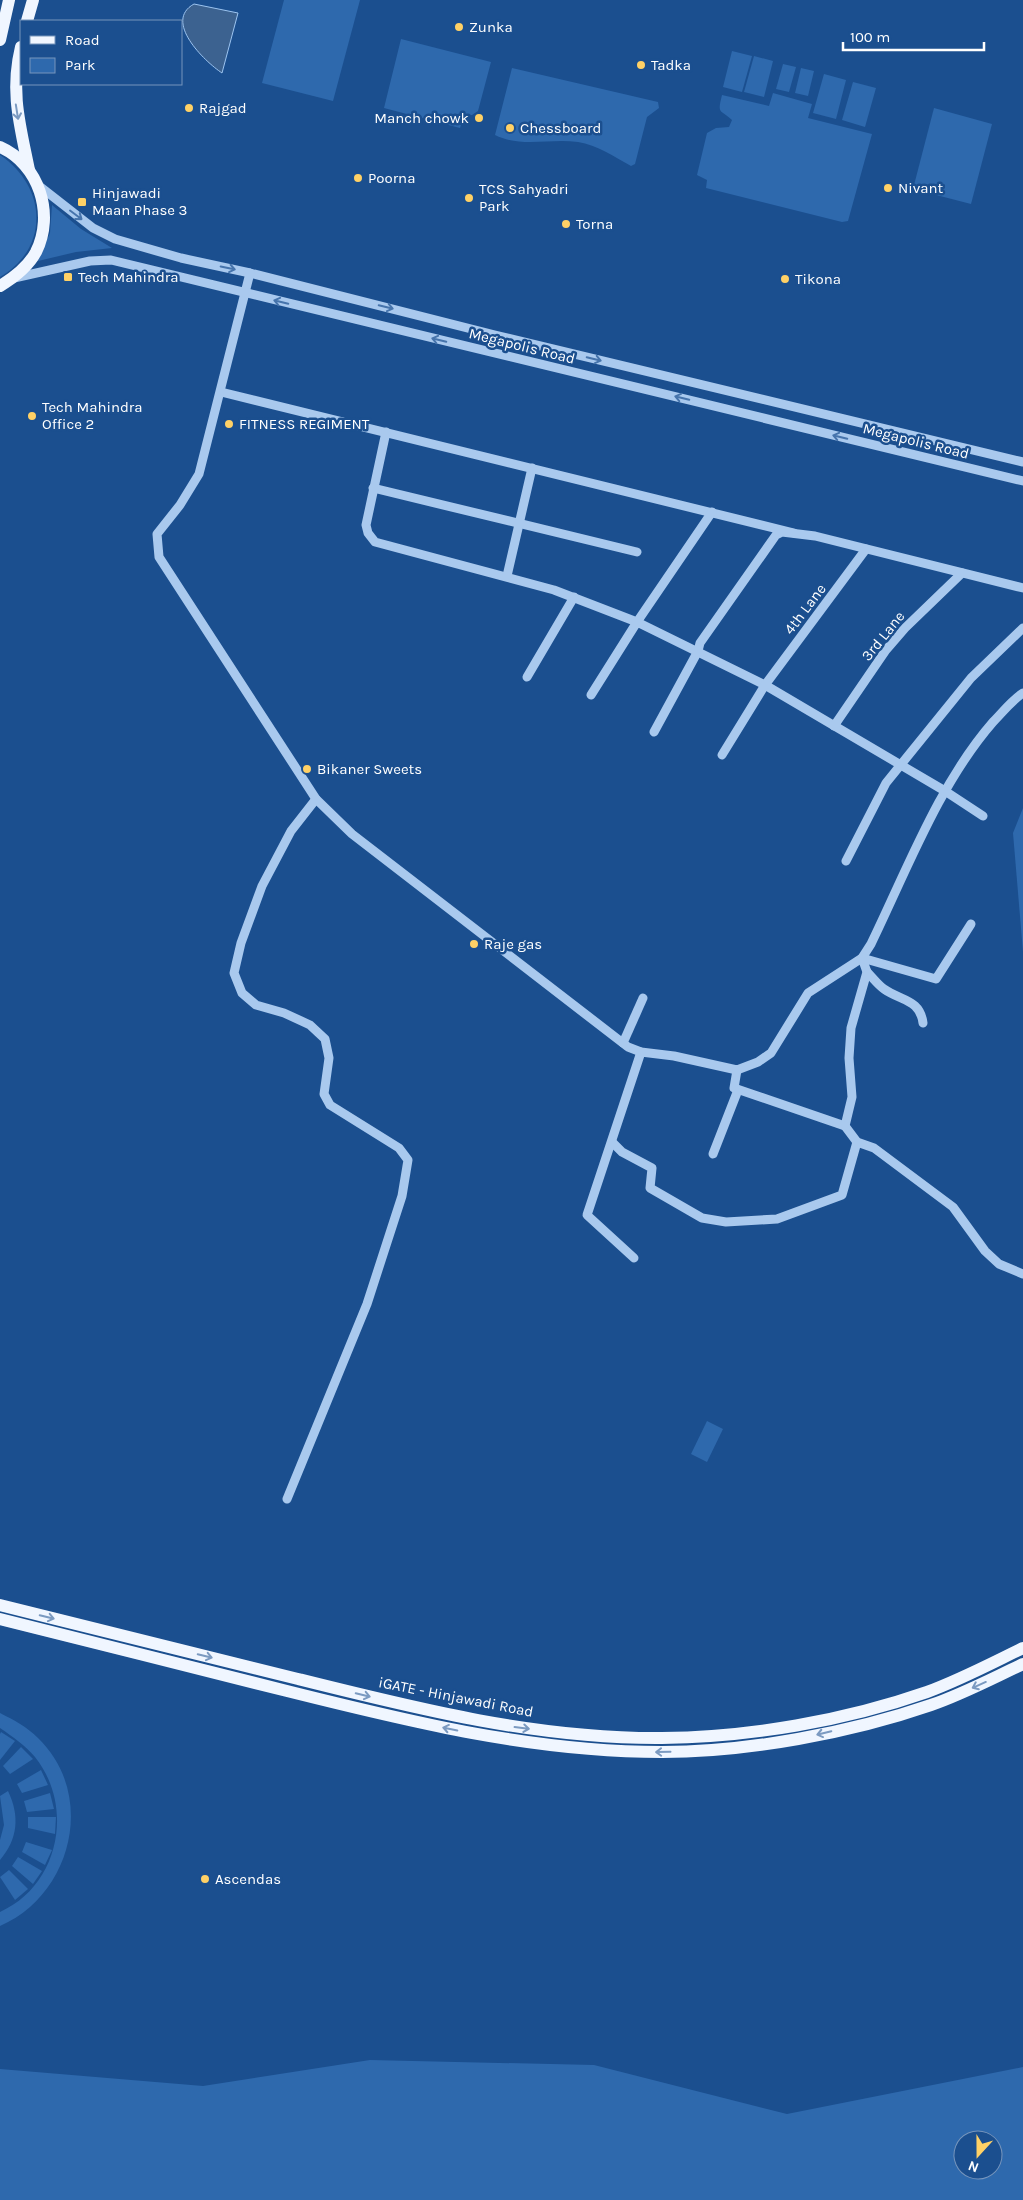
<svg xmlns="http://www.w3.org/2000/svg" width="1023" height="2200" viewBox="0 0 1023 2200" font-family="Karla,sans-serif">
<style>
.green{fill:#2e69ad;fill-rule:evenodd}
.water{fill:#3c6290;stroke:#9cc4f0}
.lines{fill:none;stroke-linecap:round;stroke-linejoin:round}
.minor{stroke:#a9c9ee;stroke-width:9}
.major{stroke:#f0f6ff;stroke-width:12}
.oneway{stroke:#7b9ac1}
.oneway2{stroke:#4674ac}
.poi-dot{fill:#ffd166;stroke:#1b4f8f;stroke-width:2}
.labels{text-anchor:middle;stroke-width:5;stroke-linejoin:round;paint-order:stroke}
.poi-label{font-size:15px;fill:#fff;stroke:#1b4f8f;text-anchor:start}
.street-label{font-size:15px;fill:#fff;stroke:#1b4f8f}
</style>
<rect width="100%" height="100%" fill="#1b4f8f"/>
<g class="green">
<path d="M284,0H360L333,101L262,83Z"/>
<path d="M401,39L491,62L478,111L472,115L464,116L460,128L384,108Z"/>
<path d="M732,51L752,56L742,92L723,87Z"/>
<path d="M754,56L773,61L764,97L744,92Z"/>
<path d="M783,64L796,67L789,92L776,89Z"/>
<path d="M512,68L658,102L659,108L647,117L635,164L631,166C615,157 597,145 578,142C550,138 521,148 495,135Z"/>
<path d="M801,68L814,71L808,96L795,93Z"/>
<path d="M824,74L846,80L836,119L813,113Z"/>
<path d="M853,82L876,88L865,127L842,120Z"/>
<path d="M773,93L812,104L808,118L872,134L848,221L842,222L706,188L707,180L697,175L707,133L716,128L729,127L732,120C720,109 717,115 722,95L769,106Z"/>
<path d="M934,108L992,124L971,204L913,189Z"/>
<path d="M0,155C46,186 51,247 0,277Z"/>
<path d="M52,205L81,229L112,248L76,252L38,261L50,233Z"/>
<path d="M1023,808V952L1013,833Z"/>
<path d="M707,1421L723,1429L707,1462L691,1454Z"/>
<path d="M0,1713C14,1720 27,1727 38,1738C97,1795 72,1895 0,1926V1912C59,1886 75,1807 35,1757C25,1745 13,1737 0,1728Z"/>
<path d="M1,1732L15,1741L0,1760V1734Z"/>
<path d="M21,1747L33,1759L10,1774L3,1766Z"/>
<path d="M41,1770L48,1785L22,1793L17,1784Z"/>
<path d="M8,1791C20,1816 18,1839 0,1860V1840L4,1825L0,1796Z"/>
<path d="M50,1793L54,1809L27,1812L24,1801Z"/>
<path d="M28,1817H56L55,1834L28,1828Z"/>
<path d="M26,1842L52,1850L45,1865L22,1852Z"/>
<path d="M18,1857L42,1871L33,1884L12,1866Z"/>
<path d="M9,1870L28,1889L15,1900L0,1877Z"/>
<path d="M370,2060L594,2065L787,2114L1023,2067V2200H0V2069L203,2086ZM963,2140H993V2170H963Z"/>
</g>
<path class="water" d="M194,4L238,13L222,73C204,61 163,21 194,4Z"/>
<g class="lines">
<g class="minor">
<path d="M38,185L93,228L115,239L181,258L250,273L495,335L1023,462"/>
<path d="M250,273L199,474L180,505L157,534L159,557L316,799L352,834L628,1047L641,1052L674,1056L737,1070L758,1062L771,1053L808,993L862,958L871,944C907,870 939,784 993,722C1003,712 1011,701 1023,693"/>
<path d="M14,278L90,261L111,260L1023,481"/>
<path d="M221,392L794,533"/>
<path d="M386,432L366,525L368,533L375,542L554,590L637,622L712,512"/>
<path d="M373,488L637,552"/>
<path d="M507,576L532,468"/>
<path d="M527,677L574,597"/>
<path d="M591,695L637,622L765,685L945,791L983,816"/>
<path d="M834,726L886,650L905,628L962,573"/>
<path d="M654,732L698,651L700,643L776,535L782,532L815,536L1023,588"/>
<path d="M722,755L765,685L866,549"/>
<path d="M846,861L886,783L971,678L1023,628"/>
<path d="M862,958L867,972L851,1028L849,1058L852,1097L845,1126L857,1142L874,1148L953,1207L985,1251L999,1264L1023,1274"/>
<path d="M862,958L936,979L971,924"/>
<path d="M867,972C873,978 878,985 884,989C901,1001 920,999 923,1023"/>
<path d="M623,1043L643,998"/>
<path d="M737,1070L734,1088L845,1126"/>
<path d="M612,1142L622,1152L652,1168L650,1188L702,1218L726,1222L777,1219L842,1195L857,1142"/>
<path d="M713,1154L738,1090"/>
<path d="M634,1258L587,1215L641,1052"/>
<path d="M287,1499L367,1304L402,1196L408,1160L399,1148L330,1105L324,1094L329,1058L325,1039L310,1025L284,1013L256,1005L242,993L234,973L241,943L262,886L291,831L316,799"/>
</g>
<g class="major">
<path d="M27,21L33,0"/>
<path d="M0,40L9,0"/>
<path d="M21,47C10,92 20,125 29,170"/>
<path d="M0,147C39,164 55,214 36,252C28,267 15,277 0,286"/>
<path d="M0,1605C99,1630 198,1654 298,1679C418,1709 537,1739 662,1738C750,1737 844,1721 927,1692C960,1680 992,1663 1023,1648"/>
<path d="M0,1619C96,1643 191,1667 287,1691C411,1722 533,1752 662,1752C747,1752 850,1733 931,1705C963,1694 993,1678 1023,1664"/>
</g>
</g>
<defs><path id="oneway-shaft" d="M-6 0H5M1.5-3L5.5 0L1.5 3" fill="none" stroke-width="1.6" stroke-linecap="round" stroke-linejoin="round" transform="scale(1.25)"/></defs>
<g class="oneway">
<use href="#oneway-shaft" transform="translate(17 112) rotate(81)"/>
<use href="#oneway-shaft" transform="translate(47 1617) rotate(14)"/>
<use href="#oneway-shaft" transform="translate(205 1656) rotate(14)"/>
<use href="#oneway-shaft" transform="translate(979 1685) rotate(156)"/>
<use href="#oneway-shaft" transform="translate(363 1695) rotate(14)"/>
<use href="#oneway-shaft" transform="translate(522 1728) rotate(7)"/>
<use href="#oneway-shaft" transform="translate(450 1729) rotate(-168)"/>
<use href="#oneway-shaft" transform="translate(824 1733) rotate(167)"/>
<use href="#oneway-shaft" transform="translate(663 1752) rotate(179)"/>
</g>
<g class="oneway2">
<use href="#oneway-shaft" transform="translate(76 215) rotate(37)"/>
<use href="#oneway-shaft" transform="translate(228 268) rotate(12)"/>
<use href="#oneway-shaft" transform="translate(281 302) rotate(-166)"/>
<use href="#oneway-shaft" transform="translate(386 307) rotate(14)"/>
<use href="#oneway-shaft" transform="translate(439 340) rotate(-166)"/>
<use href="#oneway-shaft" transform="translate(594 359) rotate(14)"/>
<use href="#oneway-shaft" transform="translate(682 398) rotate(-166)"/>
<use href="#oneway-shaft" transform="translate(840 437) rotate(-166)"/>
</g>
<g class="poi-dot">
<circle cx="459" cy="27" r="5"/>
<circle cx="641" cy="65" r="5"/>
<circle cx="189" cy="108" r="5"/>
<circle cx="479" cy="118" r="5"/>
<circle cx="510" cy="128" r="5"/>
<circle cx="358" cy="178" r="5"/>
<circle cx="888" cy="188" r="5"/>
<circle cx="469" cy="198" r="5"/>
<rect x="77" y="197" width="10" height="10" rx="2.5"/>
<circle cx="566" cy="224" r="5"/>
<rect x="63" y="272" width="10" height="10" rx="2.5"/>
<circle cx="785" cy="279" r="5"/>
<circle cx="32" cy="416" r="5"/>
<circle cx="229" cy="424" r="5"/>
<circle cx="307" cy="769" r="5"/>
<circle cx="474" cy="944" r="5"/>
<circle cx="205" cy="1879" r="5"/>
</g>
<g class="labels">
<g class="poi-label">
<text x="469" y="32">Zunka</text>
<text x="651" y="70">Tadka</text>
<text x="199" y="113">Rajgad</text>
<text x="469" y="123" text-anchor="end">Manch chowk</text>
<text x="520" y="133">Chessboard</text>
<text x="368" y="183">Poorna</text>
<text x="898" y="193">Nivant</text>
<text x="479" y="194">TCS Sahyadri<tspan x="479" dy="17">Park</tspan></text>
<text x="92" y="198">Hinjawadi<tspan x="92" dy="17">Maan Phase 3</tspan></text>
<text x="576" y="229">Torna</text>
<text x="78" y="282">Tech Mahindra</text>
<text x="795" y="284">Tikona</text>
<text x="42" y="412">Tech Mahindra<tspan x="42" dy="17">Office 2</tspan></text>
<text x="239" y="429">FITNESS REGIMENT</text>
<text x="317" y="774">Bikaner Sweets</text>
<text x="484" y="949">Raje gas</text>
<text x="215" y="1884">Ascendas</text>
</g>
<g class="street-label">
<text transform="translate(522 346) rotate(14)" y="5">Megapolis Road</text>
<text transform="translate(916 441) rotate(14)" y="5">Megapolis Road</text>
<text transform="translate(805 609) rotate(-53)" y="5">4th Lane</text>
<text transform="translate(883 636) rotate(-51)" y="5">3rd Lane</text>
<text transform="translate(456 1697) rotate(11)" y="5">iGATE - Hinjawadi Road</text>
</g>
</g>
<rect x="20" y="20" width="162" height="65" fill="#1b4f8f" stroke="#7695bc"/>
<rect x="30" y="36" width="25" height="8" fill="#f0f6ff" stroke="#7695bc"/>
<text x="65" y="45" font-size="15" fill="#ffffff">Road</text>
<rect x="30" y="58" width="25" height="15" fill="#2e69ad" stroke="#7695bc"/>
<text x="65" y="70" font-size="15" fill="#ffffff">Park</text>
<g transform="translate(978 2155) rotate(201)"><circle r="24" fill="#1b4f8f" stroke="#7695bc"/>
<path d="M0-4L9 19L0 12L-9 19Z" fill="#ffd166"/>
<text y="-8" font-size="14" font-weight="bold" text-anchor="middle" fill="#ffffff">N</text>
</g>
<path d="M843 42v8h141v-8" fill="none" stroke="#ffffff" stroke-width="2.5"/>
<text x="850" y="42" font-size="15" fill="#ffffff" stroke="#1b4f8f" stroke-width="4" paint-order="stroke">100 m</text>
</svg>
